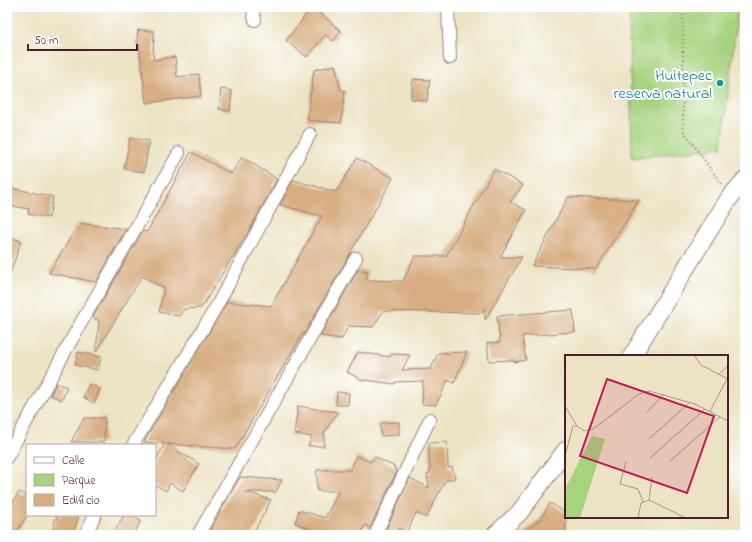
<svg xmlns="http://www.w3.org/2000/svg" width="752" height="542" viewBox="0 0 752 542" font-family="'Indie Flower',sans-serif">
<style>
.green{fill:#a7d37f;stroke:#787955}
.building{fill:#d7ae82}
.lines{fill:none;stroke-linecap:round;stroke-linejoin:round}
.minor-casing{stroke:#9b8178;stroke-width:14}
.secondary-casing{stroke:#9b8178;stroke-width:19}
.path{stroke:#9b8178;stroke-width:2.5;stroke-dasharray:1 3;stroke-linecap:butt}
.minor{stroke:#fff;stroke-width:12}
.secondary{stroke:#fff;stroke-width:17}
.culture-dot{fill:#0f9aa8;stroke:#fff;stroke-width:1.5}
.labels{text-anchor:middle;stroke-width:4;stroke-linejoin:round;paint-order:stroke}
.culture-label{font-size:16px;fill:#0d838f;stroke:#fff;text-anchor:end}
.inset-road{fill:none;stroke:#ab9587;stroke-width:1}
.view{fill:#c2185b;fill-opacity:0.15;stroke:#c2185b;stroke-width:2}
.inset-edge{fill:none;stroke:#4a1f2b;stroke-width:2}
</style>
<rect width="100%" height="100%" fill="#fff"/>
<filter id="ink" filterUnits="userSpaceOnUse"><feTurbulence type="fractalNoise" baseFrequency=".025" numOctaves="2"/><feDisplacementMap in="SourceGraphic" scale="8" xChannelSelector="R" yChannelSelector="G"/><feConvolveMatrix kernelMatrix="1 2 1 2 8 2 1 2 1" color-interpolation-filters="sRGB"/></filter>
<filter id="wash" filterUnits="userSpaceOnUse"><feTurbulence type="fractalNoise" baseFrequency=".012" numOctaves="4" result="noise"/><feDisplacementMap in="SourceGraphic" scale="16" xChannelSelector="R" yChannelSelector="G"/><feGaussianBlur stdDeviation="0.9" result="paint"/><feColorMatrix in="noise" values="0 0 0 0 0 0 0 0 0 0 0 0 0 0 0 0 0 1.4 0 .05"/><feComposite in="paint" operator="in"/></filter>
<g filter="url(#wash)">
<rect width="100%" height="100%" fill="#ece3c4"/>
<path class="green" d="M629,7H738L722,147L632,158Z"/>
<g id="blocks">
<g class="building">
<path d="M312,7L341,31L333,41L325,35L307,57L286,41Z"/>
<path d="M138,30L154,31L153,60L175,57L177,77L199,74L201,96L146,103L139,44H137Z"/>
<path d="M335,65L341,90L345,91L341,123L307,120L314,70Z"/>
<path d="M413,79L430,80L427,101L411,99Z"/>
<path d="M221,89L232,91L230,111L219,109Z"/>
<path d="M130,138L149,141L144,172L124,169Z"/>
<path d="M191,152L231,174L242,157L277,179L248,232L201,308L184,309L179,316L159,312L164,288L142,276L96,352L99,321L93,317L143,231L147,232Z"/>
<path d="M357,158L393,178L304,334L303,333L235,449L167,444L199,464L183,491L170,483L166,491L155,485V462L165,444L144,442L227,302L271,306L322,216L280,205L293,180L336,192Z"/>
<path d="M494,169L523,185L510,202L526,210L500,257H522L485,320V308L482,313L383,311L373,327L348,326L342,339L320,336L358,270L367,271V280L403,281L415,256H446Z"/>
<path d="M7,187L53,197L49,218L28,214L29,209L7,205Z"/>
<path d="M568,197L639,200L596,269L532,266Z"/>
<path d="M79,223L126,229L96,282L49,273Z"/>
<path d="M9,237L21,241L9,277H7V244Z"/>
<path d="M573,310L575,332L522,336L526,360L514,362V360L489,361L487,343L500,342L497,316Z"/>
<path d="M78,352L101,357L98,370L75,365Z"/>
<path d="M358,352L390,357L392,354L410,355L402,370L431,369L438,353L467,352L454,383L448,380L436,405L422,404L423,381L395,382V384L365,380L364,381L347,372Z"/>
<path d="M56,383L67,387L62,400L50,395Z"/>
<path d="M89,384L100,389L94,403L83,397Z"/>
<path d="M337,392L349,393L348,405H336Z"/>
<path d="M298,406L322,410V408L323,410L338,412L324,433V446H308L312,437L294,434Z"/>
<path d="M84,418H105L104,442H71Z"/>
<path d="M399,422V435L381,436L380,423Z"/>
<path d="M447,442L448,468L452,467L455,478L445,481L426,518L416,513L407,532L399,528L396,535L384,534L410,478L429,488L427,474L430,473L429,443Z"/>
<path d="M357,456L370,462L375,457L395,467L394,469L397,471L370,528L365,525L360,535H326L295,523L299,510L325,518L339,491H317V470H350Z"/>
<path d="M240,477L282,480L276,492H246L271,500L252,535H207Z"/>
<path d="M19,492L27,496V516L15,535H7V512Z"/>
<path d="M550,503L566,513V535H521L540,519Z"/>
<path d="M57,515H79L73,535H51Z"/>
<path d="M124,515H132L141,521L133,535H112Z"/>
</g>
</g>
</g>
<g filter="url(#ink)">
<use href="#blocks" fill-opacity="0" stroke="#9b8178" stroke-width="1"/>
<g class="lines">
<g class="minor-casing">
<g id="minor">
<path d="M252,7L255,20"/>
<path d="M448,7L450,58"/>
<path d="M133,445L215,309L310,134"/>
<path d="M7,457L78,328L179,153"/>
<path d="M85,535L95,515"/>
<path d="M198,535L356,258"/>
<path d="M375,535L430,419"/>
</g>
</g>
<g class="secondary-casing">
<g id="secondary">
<path d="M632,356L708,232L730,197L745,180"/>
<path d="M495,535L519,513L566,450"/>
</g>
</g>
<path class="path" d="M683,7V130L722,185"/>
<use href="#minor" class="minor"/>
<use href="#secondary" class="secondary"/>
</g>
</g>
<circle class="culture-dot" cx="720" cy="83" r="4"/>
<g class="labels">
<g class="culture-label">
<text x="712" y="80">Huitepec<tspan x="712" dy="18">reserva natural</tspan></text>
</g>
</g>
<g transform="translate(565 355)">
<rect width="163" height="163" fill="#ece3c4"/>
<path d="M27,81L40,84L15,163H0V134Z" fill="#a7d37f"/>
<path class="inset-road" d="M129,0L136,10L163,24M154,19L163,11M0,51L12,71L19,76L28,74L74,39L84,36L130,49L163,66M145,56L162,24M82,57L99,39M84,84L124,48M0,101L8,71H12M85,103L140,54M61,107L55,129L73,134L78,147M104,107L155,62M84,145L87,122M73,163L76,148L84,145L121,163"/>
<path class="view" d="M42,24L149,61L122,138L15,101Z"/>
<rect width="163" height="163" class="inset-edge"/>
</g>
<rect width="752" height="542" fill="none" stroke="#fff" stroke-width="24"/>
<rect x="26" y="444" width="130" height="72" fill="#ffffff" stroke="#b7a5aa"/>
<rect x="34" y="457" width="20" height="6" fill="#ffffff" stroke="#b7a5aa"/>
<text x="62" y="464" font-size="12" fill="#4a1f2b">Calle</text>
<rect x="34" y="474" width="20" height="12" fill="#a7d37f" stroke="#b7a5aa"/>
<text x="62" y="484" font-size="12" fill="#4a1f2b">Parque</text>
<rect x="34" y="494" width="20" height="12" fill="#d7ae82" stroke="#b7a5aa"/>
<text x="62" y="504" font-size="12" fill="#4a1f2b">Edificio</text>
<path d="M28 44v6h109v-6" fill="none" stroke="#4a1f2b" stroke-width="2"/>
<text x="34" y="44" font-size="12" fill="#4a1f2b" stroke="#ffffff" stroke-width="3" paint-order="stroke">50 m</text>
</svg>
